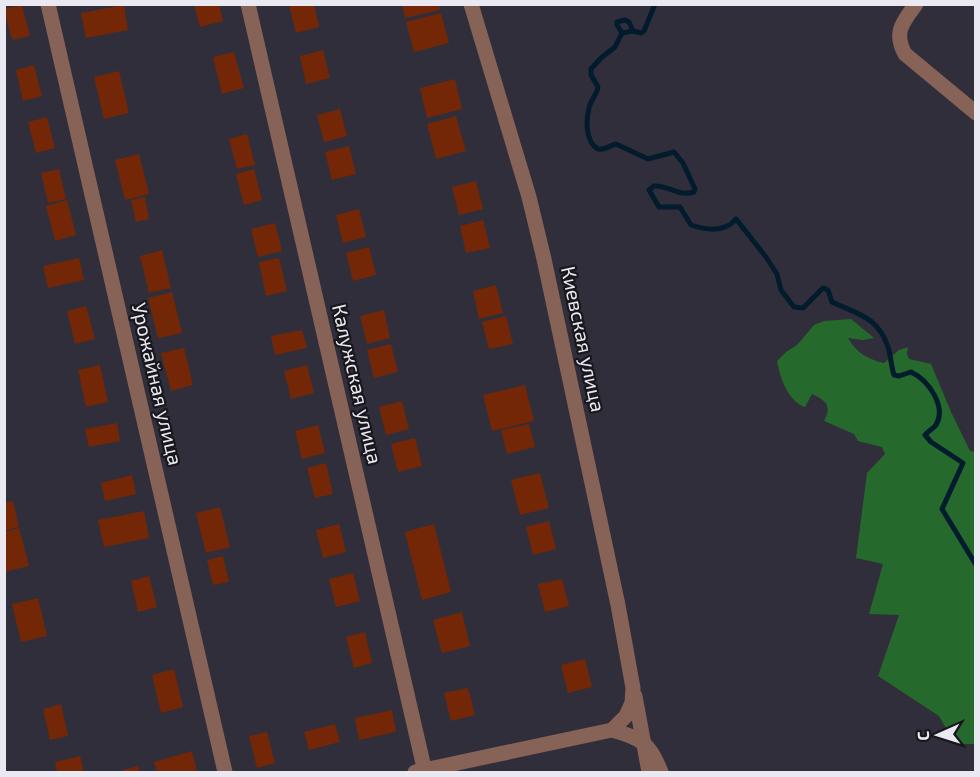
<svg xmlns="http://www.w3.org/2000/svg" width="980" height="777" viewBox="0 0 980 777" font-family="'Exo 2',sans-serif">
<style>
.forest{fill:#26692c}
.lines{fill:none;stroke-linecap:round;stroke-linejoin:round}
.stream{stroke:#021c2d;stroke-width:5}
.building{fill:#732706}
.minor{stroke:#876257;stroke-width:15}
.labels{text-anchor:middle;stroke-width:4.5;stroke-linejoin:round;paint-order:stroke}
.street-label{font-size:20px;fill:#eae9f1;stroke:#18171d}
</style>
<rect width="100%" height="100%" fill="#302e3a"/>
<path class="forest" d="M851,319L874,338L863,340L848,338C857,353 867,359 884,363L899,350L908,347L907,354L909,359L931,364L951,412L970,451L975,452V744H955L939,716L878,676L899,615L869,614L883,564L856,558L867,473L885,454L882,447L858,441L854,434L824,421C832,406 827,401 812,394L805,407C788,401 780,378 777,361L786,352L797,345L814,325L824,321Z"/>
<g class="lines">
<g class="stream">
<path d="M655,4L644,31L641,33L633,31L622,33L615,47L601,58L591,69V75L598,87C597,94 591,100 589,108C586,119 585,142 598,149C603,151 611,145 616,144L648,159L674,152L683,163L695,189L694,192C678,197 669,185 654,186L649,190L659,207H680L691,225C706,230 725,233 736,219L766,257L777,274L781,290L794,307L803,308L823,288L828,290L832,302C858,314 878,317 888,347C891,356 891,366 894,375L899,376L911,372C928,380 947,406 936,425C933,429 928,431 925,435L931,442L963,463L942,509L976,565"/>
<path d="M622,33L617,25V22L625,20L629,22L633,31"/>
</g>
</g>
<g class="building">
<path d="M194,4H219L223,21L200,27Z"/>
<path d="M314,4L319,27L296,33L289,5Z"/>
<path d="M402,4H439L440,10L405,18Z"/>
<path d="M22,5L30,36L12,40L4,9Z"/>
<path d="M124,5L128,30L86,38L81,13Z"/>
<path d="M441,13L449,43L414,52L406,22Z"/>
<path d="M323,50L330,78L306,84L300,56Z"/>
<path d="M234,52L244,88L222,94L213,57Z"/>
<path d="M34,65L42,96L23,101L16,70Z"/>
<path d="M119,71L129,113L104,119L94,77Z"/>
<path d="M455,79L462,109L427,118L420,88Z"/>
<path d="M340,109L347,136L324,142L317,115Z"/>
<path d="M456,116L466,151L436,159L427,124Z"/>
<path d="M47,117L55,148L36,153L28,122Z"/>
<path d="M247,134L255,165L237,169L229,139Z"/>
<path d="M349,146L356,174L332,180L325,152Z"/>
<path d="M139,154L149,194L125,200L115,160Z"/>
<path d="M59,169L66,199L48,203L41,173Z"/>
<path d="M254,169L262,200L244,205L236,174Z"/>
<path d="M476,181L483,209L459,215L452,187Z"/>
<path d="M145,197L149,219L136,222L131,200Z"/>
<path d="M67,200L76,235L55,241L46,206Z"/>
<path d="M359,209L366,237L343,243L336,215Z"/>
<path d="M483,220L490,248L466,253L460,226Z"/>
<path d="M275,223L282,251L258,257L251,229Z"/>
<path d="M369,247L376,275L353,281L346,253Z"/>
<path d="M162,250L171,288L149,293L140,256Z"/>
<path d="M79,258L84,280L48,288L43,266Z"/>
<path d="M279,258L287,291L266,296L259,262Z"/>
<path d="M496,285L503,313L479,319L473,291Z"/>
<path d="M172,292L182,333L158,338L148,298Z"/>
<path d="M86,306L95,339L75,344L67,311Z"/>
<path d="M384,310L390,338L367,344L360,316Z"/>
<path d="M506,316L513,344L489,349L482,322Z"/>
<path d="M302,330L307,348L275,355L271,336Z"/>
<path d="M391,344L398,372L374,378L367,350Z"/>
<path d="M184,348L193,385L171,391L161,353Z"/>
<path d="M100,365L108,402L86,407L78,370Z"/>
<path d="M307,365L314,393L291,399L284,371Z"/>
<path d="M525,385L534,421L492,431L483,395Z"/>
<path d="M402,401L409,429L386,435L379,407Z"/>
<path d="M117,423L120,441L89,447L85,429Z"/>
<path d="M529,424L535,447L507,454L501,430Z"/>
<path d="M318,425L325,453L302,459L295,431Z"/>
<path d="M415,438L422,466L398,472L391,444Z"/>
<path d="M326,463L333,494L315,498L307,468Z"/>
<path d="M540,473L549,508L520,515L511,480Z"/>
<path d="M132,475L136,494L105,501L101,483Z"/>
<path d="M13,501L19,527L4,531V503Z"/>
<path d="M220,507L230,547L206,553L196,513Z"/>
<path d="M144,511L149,538L104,547L98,520Z"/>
<path d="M549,521L556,549L533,555L526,527Z"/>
<path d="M339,524L346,552L323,558L316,530Z"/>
<path d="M434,524L451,592L422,600L405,532Z"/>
<path d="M19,528L29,566L4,572V532Z"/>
<path d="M223,556L229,582L213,585L207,560Z"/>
<path d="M353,573L360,601L336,607L329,579Z"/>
<path d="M149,576L157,607L138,612L131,581Z"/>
<path d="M562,579L569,606L545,612L538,584Z"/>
<path d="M38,598L47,636L21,642L12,604Z"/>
<path d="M462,612L470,646L442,653L433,620Z"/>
<path d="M365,632L372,663L354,668L346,637Z"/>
<path d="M585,659L592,687L568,693L561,665Z"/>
<path d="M174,669L183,707L161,713L152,675Z"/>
<path d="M468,688L475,715L451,721L444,693Z"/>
<path d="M61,704L68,736L50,740L43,709Z"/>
<path d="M392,710L396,732L359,740L355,718Z"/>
<path d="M335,724L340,742L309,750L304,732Z"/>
<path d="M267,732L275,763L257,768L249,736Z"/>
<path d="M192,751L197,772H157L154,762Z"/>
<path d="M80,756L84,772H57L55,762Z"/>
<path d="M138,766L140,772H116Z"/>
</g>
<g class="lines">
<g class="minor">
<path d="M48,4L225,772"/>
<path d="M248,4L425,772"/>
<path d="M471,4L529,197L544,259L618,605L633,688L632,703L626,716L612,730"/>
<path d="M916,4C903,22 893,32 905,54L976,113"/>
<path d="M635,696L649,772"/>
<path d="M415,772L612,730C641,738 650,743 661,772"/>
</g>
</g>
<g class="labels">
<g class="street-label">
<text transform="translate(583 339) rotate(78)" y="7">Киевская улица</text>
<text transform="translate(157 384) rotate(77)" y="7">Урожайная улица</text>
<text transform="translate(357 384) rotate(77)" y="7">Калужская улица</text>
</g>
</g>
<rect width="980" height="777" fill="none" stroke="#eae9f1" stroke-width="12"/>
<g transform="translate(938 735) rotate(267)" stroke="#18171d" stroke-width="4.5" paint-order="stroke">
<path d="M0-4.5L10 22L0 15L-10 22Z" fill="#eae9f1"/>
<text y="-9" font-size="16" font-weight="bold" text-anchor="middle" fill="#eae9f1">С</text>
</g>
</svg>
